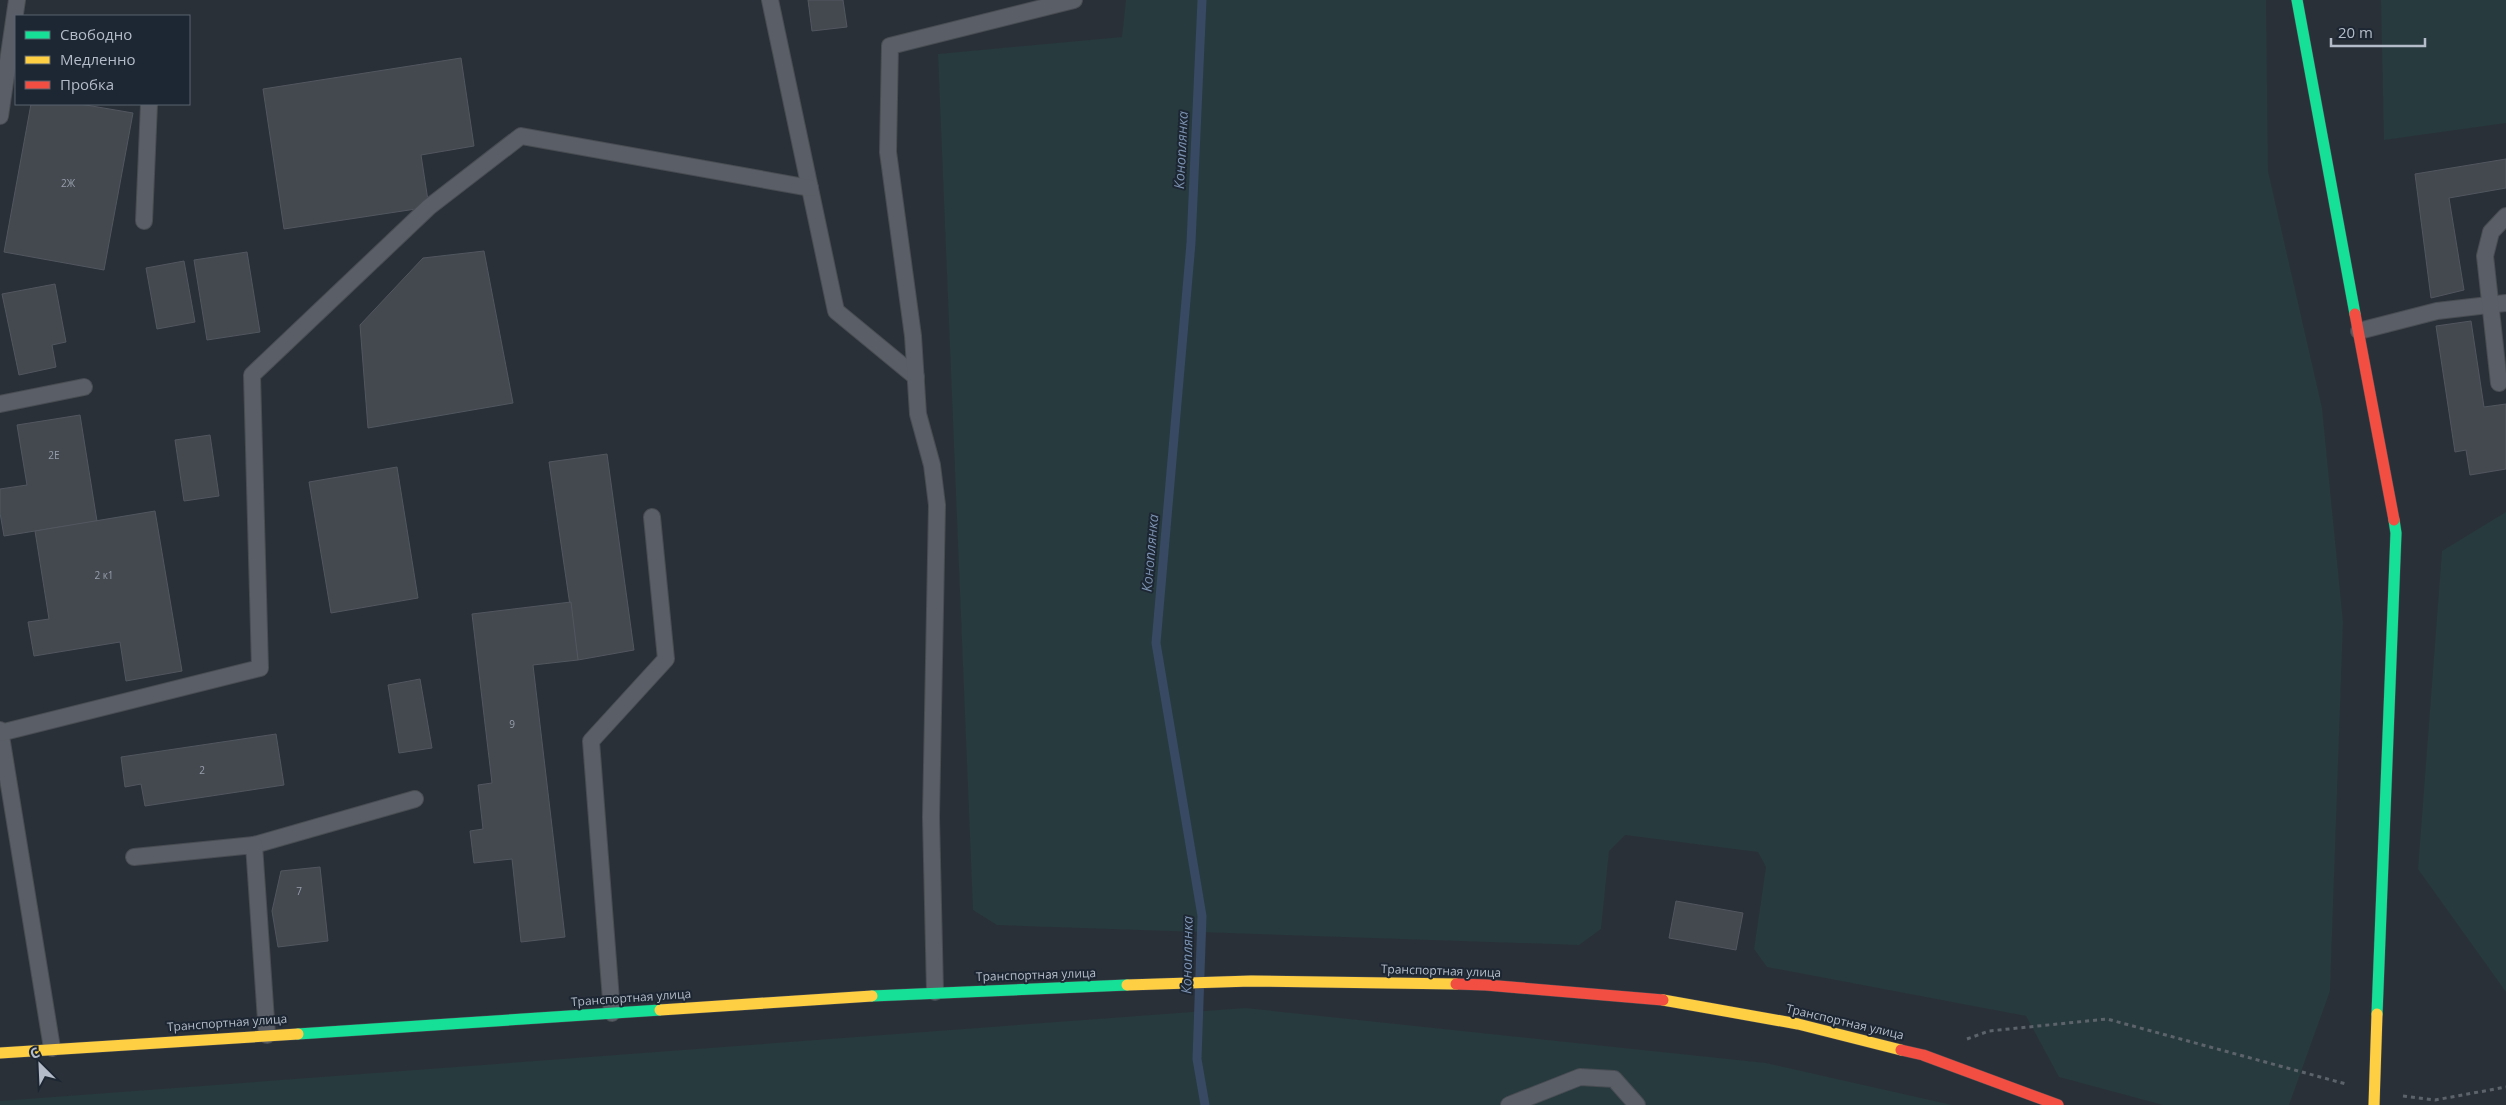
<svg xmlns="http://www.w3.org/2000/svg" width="2506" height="1105" viewBox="0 0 2506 1105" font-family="'Open Sans',sans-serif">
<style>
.green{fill:#273a3e}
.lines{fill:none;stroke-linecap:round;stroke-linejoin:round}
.stream{stroke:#384963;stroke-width:9}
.building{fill:#444950;stroke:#52575f}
.lane-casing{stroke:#484c53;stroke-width:18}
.fast-casing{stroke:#484c53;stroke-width:12}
.slow-casing{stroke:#484c53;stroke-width:12}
.jam-casing{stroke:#484c53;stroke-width:12}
.path{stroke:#5d636a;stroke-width:3;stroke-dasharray:4 4;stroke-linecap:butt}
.lane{stroke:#5a5e66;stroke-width:16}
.fast{stroke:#16e098;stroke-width:11}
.slow{stroke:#ffcf43;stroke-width:11}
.jam{stroke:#f24e42;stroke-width:11}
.labels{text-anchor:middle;stroke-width:4;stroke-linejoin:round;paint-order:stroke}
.number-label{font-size:10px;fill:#989fab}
.street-label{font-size:12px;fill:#b4bcc9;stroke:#1d2633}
.water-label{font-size:14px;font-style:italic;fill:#7c92b1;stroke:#1d2633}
</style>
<rect width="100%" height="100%" fill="#2a3038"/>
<g class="green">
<path d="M1126,0H2266L2268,171L2322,408L2343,622L2330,991L2289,1105H2163L2059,1077L2026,1016L1767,967L1754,949L1766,867L1758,852L1625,835L1609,851L1601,929L1579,945L997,925L973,910L938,54L1122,37Z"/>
<path d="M2381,0H2506V123L2384,140Z"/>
<path d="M2506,512V992L2418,869L2442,551Z"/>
<path d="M1245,1008L1766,1063L1952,1105H0V1101Z"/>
</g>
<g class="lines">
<path class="stream" d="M1202,0L1191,243L1156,643L1202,916L1197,1059L1205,1105"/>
</g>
<g class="building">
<path d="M808,0H843L847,27L812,31Z"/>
<path d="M461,58L474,146L421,155L429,207L284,229L263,89Z"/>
<path d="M31,104H80L133,113L104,270L4,252Z"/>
<path d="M2506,159V188L2449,198L2464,290L2431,298L2415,174Z"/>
<path d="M484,251L513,403L368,428L360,325L423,258Z"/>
<path d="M247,252L260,332L207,340L194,260Z"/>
<path d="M184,261L195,322L157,329L146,268Z"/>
<path d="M55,284L66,342L52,345L56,367L19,375L2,294Z"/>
<path d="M2471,321L2484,407L2506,404V469L2470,475L2466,450L2455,452L2436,326Z"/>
<path d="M80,415L97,521L4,536L0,513V489L27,485L17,425Z"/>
<path d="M210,435L219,496L184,501L175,440Z"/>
<path d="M607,454L634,650L578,660L549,462Z"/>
<path d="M397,467L418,598L331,613L309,482Z"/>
<path d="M155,511L182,671L126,681L120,642L34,656L28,622L49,619L35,531Z"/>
<path d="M571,602L578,660L533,665L565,937L521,942L512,859L474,863L470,831L483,829L478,785L492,783L472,614Z"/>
<path d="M420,679L432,748L399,753L388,685Z"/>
<path d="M276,734L284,785L145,806L141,784L125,787L121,757Z"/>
<path d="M320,867L328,941L278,947L272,911L281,871Z"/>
<path d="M1676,901L1743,913L1736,950L1669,938Z"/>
</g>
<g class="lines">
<g class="lane-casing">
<g id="lane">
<path d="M770,0L836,311L916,377"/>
<path d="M0,116L17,0"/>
<path d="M144,221L149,104"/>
<path d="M2359,331L2437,311L2506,303"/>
<path d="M2499,383L2485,256L2491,232L2506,216"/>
<path d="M0,404L84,387"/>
<path d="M0,730L52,1048"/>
<path d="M0,733L260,668L252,375L429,207L521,136L810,188"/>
<path d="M254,845L415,799"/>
<path d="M134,857L254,845L267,1035"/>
<path d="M935,992L931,817L937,505L932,465L918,414L913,336L888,152L890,46L1074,0"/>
<path d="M612,1013L591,741L666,659L652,517"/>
<path d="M1509,1105L1580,1077L1614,1079L1637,1105"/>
</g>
</g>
<g class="fast-casing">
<g id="fast">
<path d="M2297,0L2355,314"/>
<path d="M872,996L1127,985"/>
<path d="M2377,1014L2396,533L2394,520"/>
<path d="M298,1034L660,1010"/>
</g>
</g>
<g class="slow-casing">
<g id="slow">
<path d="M1127,985L1251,981L1456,984"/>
<path d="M1663,1000L1798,1024L1901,1050"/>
<path d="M660,1010L872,996"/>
<path d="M0,1053L298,1034"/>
<path d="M2374,1105L2377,1014"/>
</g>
</g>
<g class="jam-casing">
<g id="jam">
<path d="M2355,314L2394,520"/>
<path d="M1456,984L1486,985L1663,1000"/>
<path d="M1901,1050L1923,1055L2058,1105"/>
</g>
</g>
<g class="path">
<path d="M1967,1039L1989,1031L2107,1019L2346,1084"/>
<path d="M2403,1096L2435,1100L2506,1087"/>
</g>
<use href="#lane" class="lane"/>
<use href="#fast" class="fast"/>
<use href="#slow" class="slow"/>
<use href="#jam" class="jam"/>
</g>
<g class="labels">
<g class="number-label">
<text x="68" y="187">2Ж</text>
<text x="54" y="459">2Е</text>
<text x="104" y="579">2 к1</text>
<text x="512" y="728">9</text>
<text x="202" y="774">2</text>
<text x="299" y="895">7</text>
</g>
<g class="street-label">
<text transform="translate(1441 971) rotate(2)" y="4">Транспортная улица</text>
<text transform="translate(1036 975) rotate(-2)" y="4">Транспортная улица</text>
<text transform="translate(631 998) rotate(-4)" y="4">Транспортная улица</text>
<text transform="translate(1845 1022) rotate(13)" y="4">Транспортная улица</text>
<text transform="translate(227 1023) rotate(-4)" y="4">Транспортная улица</text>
</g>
<g class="water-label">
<text transform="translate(1181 150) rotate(-87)" y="5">Коноплянка</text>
<text transform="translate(1150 553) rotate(-85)" y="5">Коноплянка</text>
<text transform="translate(1187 955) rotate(-89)" y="5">Коноплянка</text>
</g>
</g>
<rect x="15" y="15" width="175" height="90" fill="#1d2633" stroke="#59626f"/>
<rect x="25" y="31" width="25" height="8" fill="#16e098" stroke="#59626f"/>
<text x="60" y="40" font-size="15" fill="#b4bcc9">Свободно</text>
<rect x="25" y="56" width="25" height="8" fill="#ffcf43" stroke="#59626f"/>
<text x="60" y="65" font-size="15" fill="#b4bcc9">Медленно</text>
<rect x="25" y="81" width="25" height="8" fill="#f24e42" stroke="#59626f"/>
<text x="60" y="90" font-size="15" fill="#b4bcc9">Пробка</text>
<g transform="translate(40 1065) rotate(336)" stroke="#1d2633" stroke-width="4" paint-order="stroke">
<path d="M0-4L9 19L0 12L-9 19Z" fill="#b4bcc9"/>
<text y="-8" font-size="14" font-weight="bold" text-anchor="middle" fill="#b4bcc9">С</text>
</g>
<path d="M2331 38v8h94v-8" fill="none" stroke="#b4bcc9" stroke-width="2.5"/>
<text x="2338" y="38" font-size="15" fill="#b4bcc9" stroke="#1d2633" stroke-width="4" paint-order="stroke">20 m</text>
</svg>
